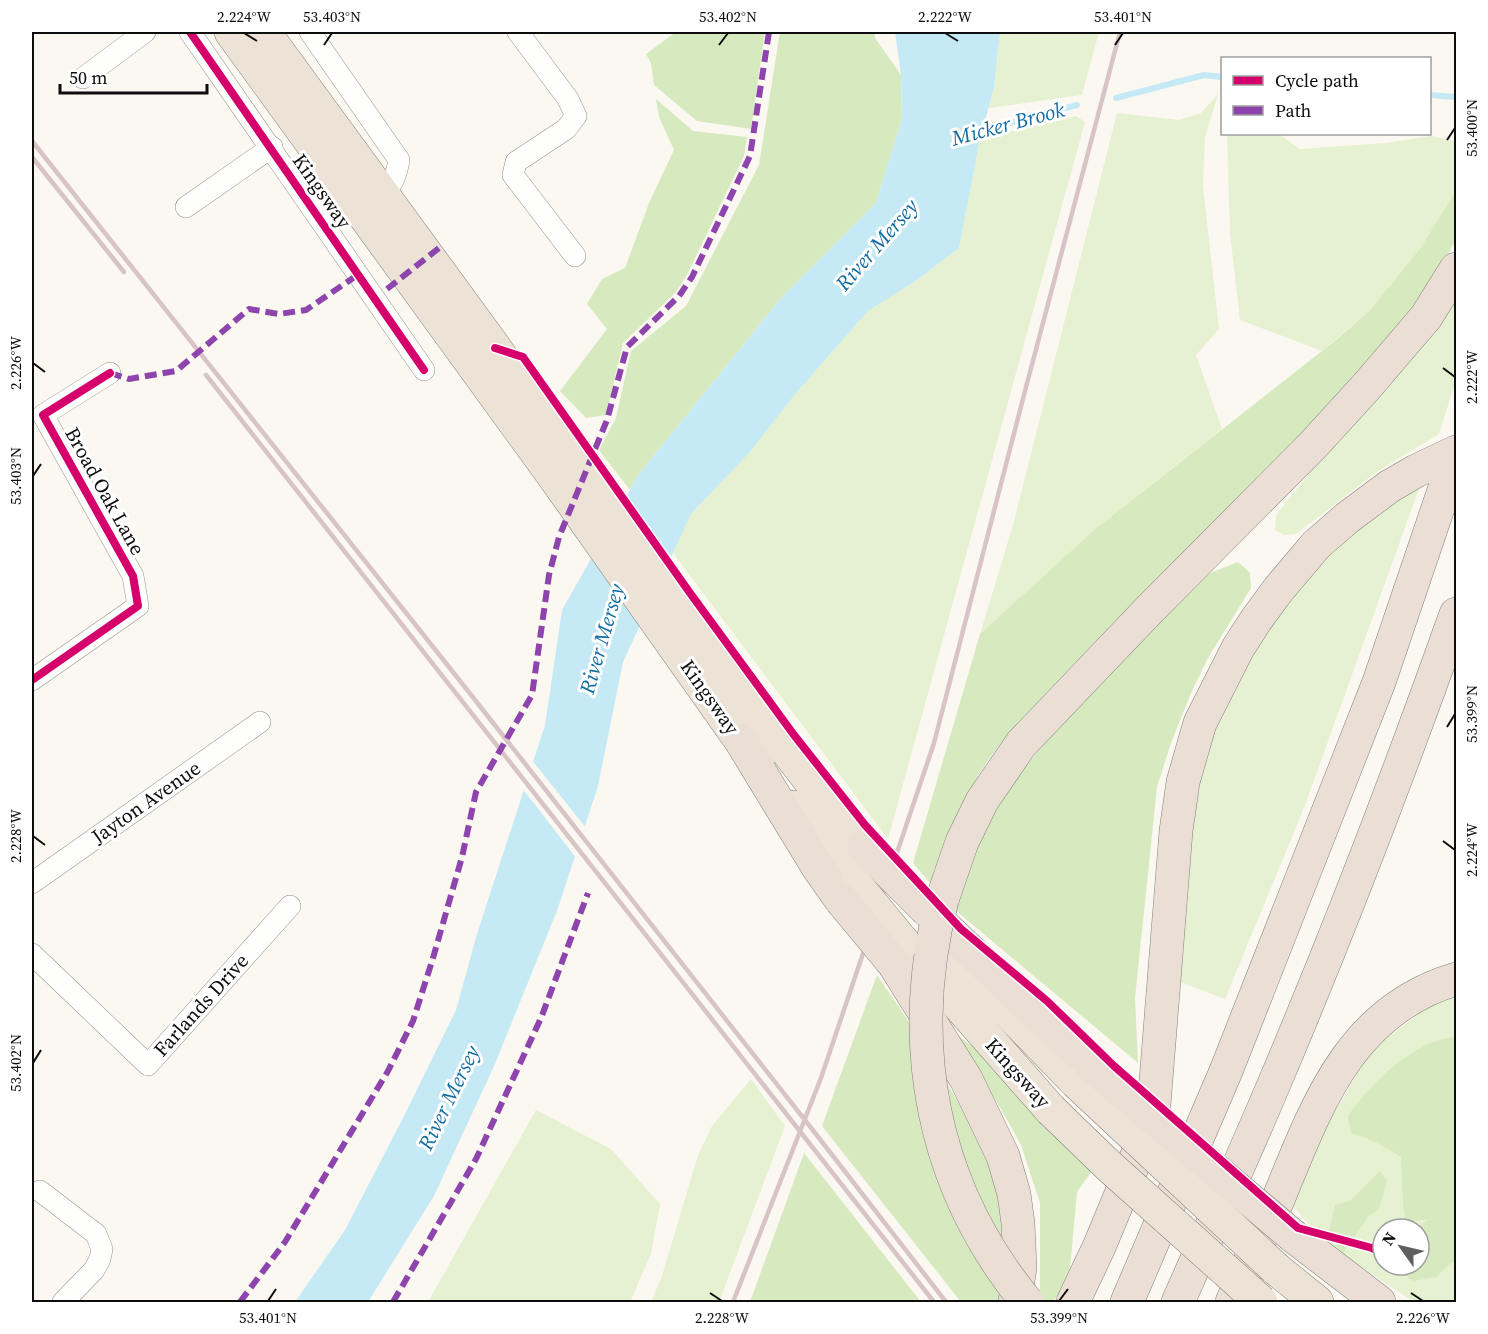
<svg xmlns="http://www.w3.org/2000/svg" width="1488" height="1334" viewBox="0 0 1488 1334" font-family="'Source Serif 4',serif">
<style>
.green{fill:#e6f1d1;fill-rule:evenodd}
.forest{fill:#d7e9be}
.water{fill:#c6e9f6}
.pier{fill:#fbf8f1}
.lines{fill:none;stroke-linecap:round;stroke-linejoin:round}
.stream{stroke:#c6e9f6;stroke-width:6}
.minor-casing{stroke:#949390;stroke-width:22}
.trunk-casing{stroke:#81807d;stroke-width:34}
.motorway-casing{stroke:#81807d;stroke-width:34}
.minor{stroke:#fefefd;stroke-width:21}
.trunk{stroke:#ece2d6;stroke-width:33}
.motorway{stroke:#eaded5;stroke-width:33}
.rail{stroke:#d8c4c6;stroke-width:4.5}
.trunk-bridge-casing{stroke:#81807d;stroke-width:34;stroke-linecap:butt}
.motorway-bridge-casing{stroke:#81807d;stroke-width:34;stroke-linecap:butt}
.trunk-bridge{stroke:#ece2d6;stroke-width:33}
.motorway-bridge{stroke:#eaded5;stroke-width:33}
.quiet{stroke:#8e44ad;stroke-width:6;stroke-dasharray:12 6;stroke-linecap:butt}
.cycleway-casing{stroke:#fff;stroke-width:11}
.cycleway{stroke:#d6006c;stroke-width:8}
.ticks{fill:none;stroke:#0d0d0d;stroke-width:2}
.labels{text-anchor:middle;stroke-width:6;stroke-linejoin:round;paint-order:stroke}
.street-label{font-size:20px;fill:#0d0d0d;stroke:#fff}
.water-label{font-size:21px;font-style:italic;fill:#136da3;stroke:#fff}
.neatline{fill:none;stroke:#0d0d0d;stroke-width:2}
.ticks-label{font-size:15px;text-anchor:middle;fill:#0d0d0d}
</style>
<rect width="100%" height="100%" fill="#fbf8f1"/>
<g class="green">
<path d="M1000,32H1099L1082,95L989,108L994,88Z"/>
<path d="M1218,94L1205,138L1203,186L1219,329L1196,355L1222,429L1094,530L980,634L1013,525L1117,113L1179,120L1201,113Z"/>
<path d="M1076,116L1085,122L888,839L673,553L691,514L749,453L797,392L868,311L917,280L959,248L980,139Z"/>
<path d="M1227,134H1279L1300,149L1386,143L1432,136L1456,141V191L1419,250L1370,310L1322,351L1240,320L1230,233Z"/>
<path d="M1456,288V380L1439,434L1378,471L1296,534L1284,535L1275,530L1276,515Z"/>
<path d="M1420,486L1304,808L1225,999L1180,982L1195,797L1204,758L1227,695L1290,591L1356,527Z"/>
<path d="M1456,996V1302H1414L1326,1244L1293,1206L1319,1139L1371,1050L1437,1000ZM1383,1229H1419V1265H1383Z"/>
<path d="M751,1079L785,1126L719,1302H651L662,1276L697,1158L712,1126Z"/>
<path d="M536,1110L611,1149L660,1204L651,1254L630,1302H428Z"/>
</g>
<g class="forest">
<path d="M676,32H765L751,129L697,121L654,85L651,63L646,54Z"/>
<path d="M780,32H875V38L901,75L902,119L876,203L782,297L639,474L630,490L599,450L616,418L631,351L686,306L759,165Z"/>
<path d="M656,99L693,131L747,137L744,156L687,275L676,292L623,343L606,415L586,418L560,391L607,329L587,304L602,279L625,268L649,203L674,150L659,117Z"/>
<path d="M1456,191V239L1444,262L1407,319L1358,381L1026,716C1017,726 1007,736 998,747C966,788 946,836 931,884L913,863L980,634L1094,530L1336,340L1370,310L1419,250Z"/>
<path d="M1238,562L1250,573L1251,588L1208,658L1191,693L1171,743L1157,787L1135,998L1138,1063L955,910L982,835L1000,801L1047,739L1160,619L1210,573Z"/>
<path d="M877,975L909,1022L916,1090L999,1292V1302H961L822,1126Z"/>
<path d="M945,1025L982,1054L1092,1171L1077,1192L1070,1269L1054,1302H1036L1040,1290V1203L1021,1145L1001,1109L969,1059Z"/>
<path d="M1456,1037V1260L1451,1263L1436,1277L1413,1281L1392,1265H1419V1229H1415L1429,1219L1406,1222L1403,1204L1401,1157C1385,1146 1369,1138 1351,1133L1348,1116C1370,1084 1415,1039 1456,1037Z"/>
<path d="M945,1079L977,1136L997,1186L1005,1247C986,1212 968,1177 957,1139C952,1120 949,1099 945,1079Z"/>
<path d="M804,1153L808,1158L921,1302H750Z"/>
<path d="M1380,1171L1387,1181L1379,1209L1368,1217L1343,1253L1328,1236L1335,1205L1350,1201Z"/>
</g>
<path class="water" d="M895,32H1000L994,88L980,139L959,248L917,280L868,311L797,392L749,453L691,514L623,662L598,786L558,908L495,1064L434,1196L368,1302H295L345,1230L403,1118L456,1010L477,934L545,725L562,610L639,474L782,297L876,203L902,119L901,75Z"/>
<path class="pier" d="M531,759L587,829L577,859L522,788Z"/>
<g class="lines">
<g class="stream">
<path d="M1430,95L1456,97"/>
<path d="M1116,98L1204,75L1222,77"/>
<path d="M976,132L1077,105"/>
</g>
<g class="minor-casing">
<g id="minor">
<path d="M190,32L424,370"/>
<path d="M310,32L399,160C396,179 390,190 374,201"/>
<path d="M518,32L568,99L576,116L566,129L516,162L513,175L575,256"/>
<path d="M83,78L145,32"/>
<path d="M186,207L272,147"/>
<path d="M32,680L138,606L133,576L43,415L110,373"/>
<path d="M32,883L260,722"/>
<path d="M32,954L148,1065L290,906"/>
<path d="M40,1191L96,1234L102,1249L100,1259L94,1270L63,1302"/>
</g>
</g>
<g class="trunk-casing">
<g id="trunk">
<path d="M231,32L555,478L736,734L758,762"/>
<path d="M264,32L495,348L573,463L711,652L814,786L879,864"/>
<path d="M794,807L857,886"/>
<path d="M903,942L1051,1110"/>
<path d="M948,946L978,981L1076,1082"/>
<path d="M1275,1268L1317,1302"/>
</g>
</g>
<g class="motorway-casing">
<g id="motorway">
<path d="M741,741L819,869L841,900"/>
<path d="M864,847L882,865"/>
<path d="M942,900L962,842L982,801L1021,744L1151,608L1314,444L1367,386L1426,317L1456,269"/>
<path d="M927,910L1092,1066"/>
<path d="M894,964L966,1079L1003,1156L1014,1194L1018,1223L1020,1267L1015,1302"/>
<path d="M1293,1236L1379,1302"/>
<path d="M1073,1302L1099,1247L1153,1117L1176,831L1183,782L1200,723L1238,648L1256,620L1278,590L1316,545L1347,518L1390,486L1416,471L1456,452"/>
<path d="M1127,1302L1226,1071L1379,682L1456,455"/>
<path d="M1178,1302C1209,1232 1241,1162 1271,1091C1338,934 1399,774 1456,614"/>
<path d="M1232,1302C1246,1269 1262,1236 1277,1202C1316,1108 1348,1011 1456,979"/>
</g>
</g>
<use href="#minor" class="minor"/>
<use href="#trunk" class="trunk"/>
<use href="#motorway" class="motorway"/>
<g class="rail">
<path d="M32,141L468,691L819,1138L946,1302"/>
<path d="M32,157L124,272"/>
<path d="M206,375L934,1302"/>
<path d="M733,1302L821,1078L934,743L1025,391L1120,32"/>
</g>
<g class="trunk-bridge-casing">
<g id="trunk-bridge">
<path d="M857,886L903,942"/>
<path d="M1076,1082L1275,1268"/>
<path d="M1051,1110L1110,1167L1261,1302"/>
</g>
</g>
<g class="motorway-bridge-casing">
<g id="motorway-bridge">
<path d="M882,865L927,910"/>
<path d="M841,900L894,964"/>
<path d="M942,900C905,1044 932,1187 1027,1302"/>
<path d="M1092,1066L1293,1236"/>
</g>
</g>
<use href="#trunk-bridge" class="trunk-bridge"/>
<use href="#motorway-bridge" class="motorway-bridge"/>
<g class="quiet">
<path d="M387,289L439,248"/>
<path d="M110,373L129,379L176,371L249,309L279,314L306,310L359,274"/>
<path d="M240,1302L285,1242L388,1071L413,1021L433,958L462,857L476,792L532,695L549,575L559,537L607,420L627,347L679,296L692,277L750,156L769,32"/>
<path d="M393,1302L476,1159L541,1018L588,893"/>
</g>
<g class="cycleway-casing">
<g id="cycleway">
<path d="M190,32L424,370"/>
<path d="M495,348L523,357L690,593L794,735L865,825L961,929L1047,1001L1114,1066L1298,1228L1372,1248L1383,1253"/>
<path d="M32,680L138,606L133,576L43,415L110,373"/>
</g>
</g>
<use href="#cycleway" class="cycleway"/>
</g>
<path class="ticks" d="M244,33L257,41M945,33L958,41M324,45L332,33M719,45L728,33M1115,45L1123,33M1447,140L1455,128M33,363L45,372M1443,368L1455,377M33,476L41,464M1447,727L1455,714M33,836L45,845M1443,841L1455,850M33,1063L41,1050M710,1293L722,1301M1411,1293L1423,1301M268,1301L276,1289M1059,1301L1068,1289"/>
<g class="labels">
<g class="street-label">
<text transform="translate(322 191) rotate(55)" y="7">Kingsway</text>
<text transform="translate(105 491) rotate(61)" y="7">Broad Oak Lane</text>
<text transform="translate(710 697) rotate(55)" y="7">Kingsway</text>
<text transform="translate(146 802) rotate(-35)" y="7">Jayton Avenue</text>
<text transform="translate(201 1005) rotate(-48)" y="7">Farlands Drive</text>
<text transform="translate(1018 1073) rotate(48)" y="7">Kingsway</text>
</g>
<g class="water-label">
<text transform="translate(1008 124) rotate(-15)" y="7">Micker Brook</text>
<text transform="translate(877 245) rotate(-49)" y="7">River Mersey</text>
<text transform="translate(602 639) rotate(-74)" y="7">River Mersey</text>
<text transform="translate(449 1098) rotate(-64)" y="7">River Mersey</text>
</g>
</g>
<rect width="1488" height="1334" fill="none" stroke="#ffffff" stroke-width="66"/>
<rect x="1221" y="57" width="210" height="78" fill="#ffffff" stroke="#9e9e9e" stroke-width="1.5"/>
<rect x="1233" y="76" width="30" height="9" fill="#d6006c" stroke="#9e9e9e" stroke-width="1.5"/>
<text x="1275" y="87" font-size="18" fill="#0d0d0d">Cycle path</text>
<rect x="1233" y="106" width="30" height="9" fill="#8e44ad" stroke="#9e9e9e" stroke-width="1.5"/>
<text x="1275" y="117" font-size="18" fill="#0d0d0d">Path</text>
<g transform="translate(1401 1247) rotate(304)"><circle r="28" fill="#ffffff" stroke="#9e9e9e" stroke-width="1.5"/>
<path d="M0-4.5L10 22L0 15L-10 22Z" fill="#605f5d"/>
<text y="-9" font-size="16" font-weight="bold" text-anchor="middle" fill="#0d0d0d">N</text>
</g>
<path d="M60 84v9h147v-9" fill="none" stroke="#0d0d0d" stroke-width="3"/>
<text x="69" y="84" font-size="18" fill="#0d0d0d" stroke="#ffffff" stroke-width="4.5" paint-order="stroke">50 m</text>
<rect x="33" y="33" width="1422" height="1268" class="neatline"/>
<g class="ticks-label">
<text x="244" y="22">2.224°W</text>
<text x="332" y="22">53.403°N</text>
<text x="728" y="22">53.402°N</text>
<text x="945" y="22">2.222°W</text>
<text x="1123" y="22">53.401°N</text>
<text transform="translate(1472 128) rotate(-90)" y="5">53.400°N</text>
<text transform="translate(16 363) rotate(-90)" y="5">2.226°W</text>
<text transform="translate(1472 377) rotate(-90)" y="5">2.222°W</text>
<text transform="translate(16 476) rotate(-90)" y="5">53.403°N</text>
<text transform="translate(1472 714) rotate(-90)" y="5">53.399°N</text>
<text transform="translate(16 836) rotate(-90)" y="5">2.228°W</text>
<text transform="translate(1472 850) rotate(-90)" y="5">2.224°W</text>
<text transform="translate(16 1063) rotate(-90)" y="5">53.402°N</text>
<text x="268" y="1323">53.401°N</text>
<text x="722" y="1323">2.228°W</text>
<text x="1059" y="1323">53.399°N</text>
<text x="1423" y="1323">2.226°W</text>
</g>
</svg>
